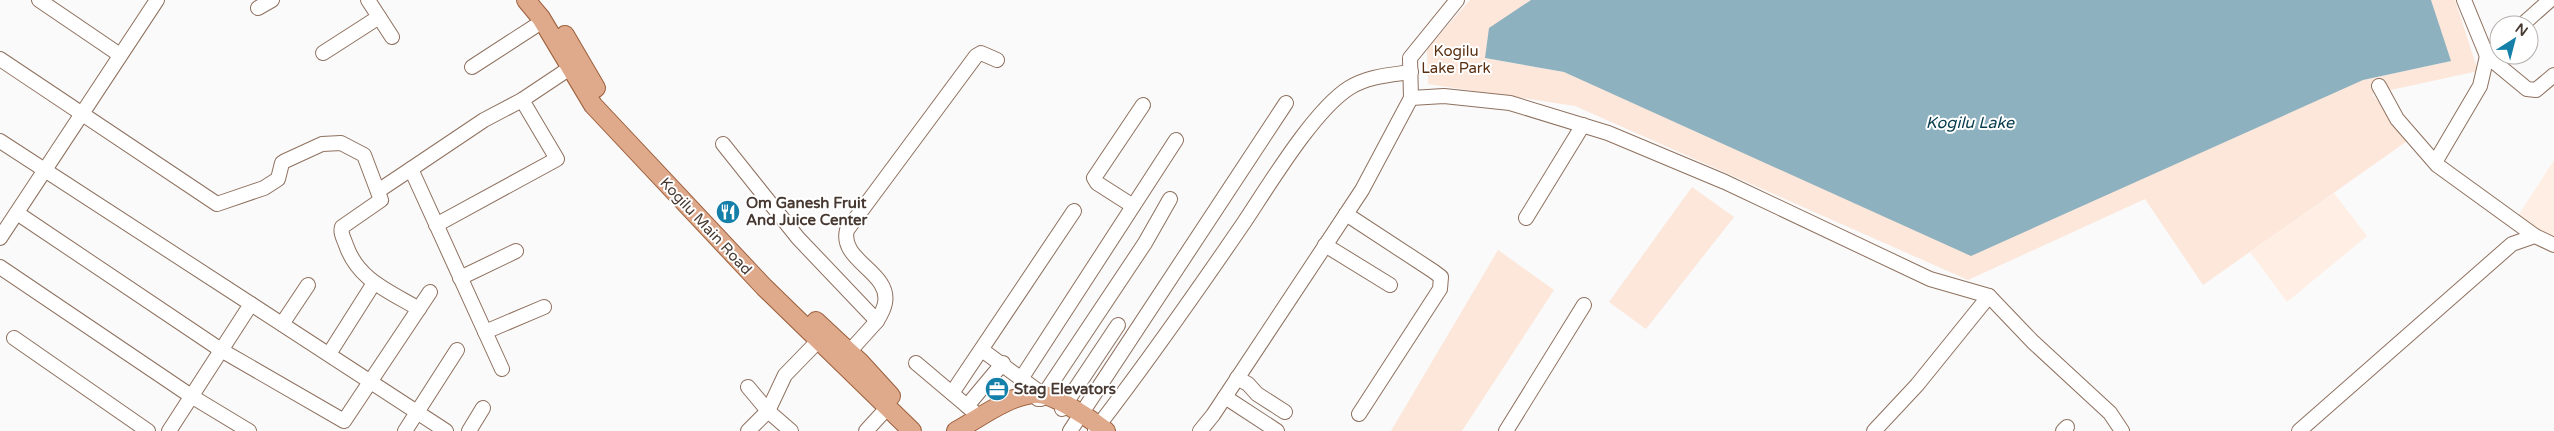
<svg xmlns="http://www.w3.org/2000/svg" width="2554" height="431" viewBox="0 0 2554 431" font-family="'Varela Round',sans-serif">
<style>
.built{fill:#ffeee4}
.green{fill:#fce7da}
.water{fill:#8db1bf}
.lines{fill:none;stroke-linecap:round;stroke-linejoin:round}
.minor-casing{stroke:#8f715f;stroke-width:16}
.major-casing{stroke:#9c5e3a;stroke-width:20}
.minor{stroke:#fff;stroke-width:14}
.major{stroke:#dfaa8c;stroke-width:18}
.labels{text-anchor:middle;stroke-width:4;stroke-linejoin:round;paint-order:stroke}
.park-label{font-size:15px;fill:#592f11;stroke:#fff}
.poi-label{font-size:15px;font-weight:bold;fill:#473931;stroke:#fff;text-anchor:start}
.street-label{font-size:15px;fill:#473931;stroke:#fff}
.water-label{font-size:16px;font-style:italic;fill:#063c4d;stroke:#fff}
</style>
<rect width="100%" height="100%" fill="#fafafa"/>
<g class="built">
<path d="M2554,160V243L2516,219Z"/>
<path d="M2334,193L2367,236L2287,302L2250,252Z"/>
</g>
<g class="green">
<path d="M1470,0H1531L1485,58L1564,72L2363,80L2450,61L2431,0H2455L2478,71L2372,94L2410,139L2203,285L2145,199L1968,280L1575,106L1428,84L1427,49Z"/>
<path d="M1692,187L1734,217L1646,329L1609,302Z"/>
<path d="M1498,250L1554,290L1462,431H1391Z"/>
</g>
<path class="water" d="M1531,0H2431L2451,61L2363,80L1971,256L1564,72L1485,58L1489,28Z"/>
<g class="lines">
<g class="minor-casing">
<g id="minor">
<path d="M39,0L120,55"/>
<path d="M368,0L392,37"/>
<path d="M2464,0L2487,56L2499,45"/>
<path d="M258,8L272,0"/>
<path d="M2522,25L2550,0"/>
<path d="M323,53L379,17"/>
<path d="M2487,56L2527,89L2536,90L2554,75"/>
<path d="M0,59L217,204L264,188L278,179L282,163L285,161L322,144L341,143L364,155L381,200L342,227C340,233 344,239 346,245C358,280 389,291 419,309"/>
<path d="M472,67L543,21"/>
<path d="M2379,86L2397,119L2437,165L2535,236"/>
<path d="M1411,98L1444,96L1510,103L1608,133L1725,182L1930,279L1989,296L2033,342L2110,413L2122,431"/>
<path d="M0,141L251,304L169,431"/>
<path d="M723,144L798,238L877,321L849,352"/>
<path d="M2437,159L2480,86L2487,56"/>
<path d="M378,191L411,169"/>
<path d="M1133,206L1097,183L1094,178L1143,105"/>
<path d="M17,213L221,350L344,421L430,292"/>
<path d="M1346,214L1433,271L1441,277L1440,289L1359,414"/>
<path d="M1526,218L1583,125"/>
<path d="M436,225L557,159L522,100L579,62"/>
<path d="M0,238L157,0"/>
<path d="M1325,245L1390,285"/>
<path d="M0,267L191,396L249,431"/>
<path d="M460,278L516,251"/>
<path d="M251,304L446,431"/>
<path d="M877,321C880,316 884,309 885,303C891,272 839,261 847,230L976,56L981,53L997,60"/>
<path d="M282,324L308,285"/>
<path d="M485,332L544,307"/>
<path d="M14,338L148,431"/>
<path d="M982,350L1038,391V399"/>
<path d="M329,354L374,283"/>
<path d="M916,363L980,417"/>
<path d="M502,369L411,169L484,120L522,100"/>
<path d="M1237,378L1248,384L1257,394L1285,412"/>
<path d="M1021,379L1176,140"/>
<path d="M748,387L768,411"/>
<path d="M952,393L1074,211"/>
<path d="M1225,397L1277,431"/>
<path d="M1041,399L1145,243L1170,199"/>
<path d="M967,406L1003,363"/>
<path d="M1062,409L1118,325"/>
<path d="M768,411L785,375L819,340"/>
<path d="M1095,430C1147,363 1195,294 1243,224C1268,187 1313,111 1349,88C1368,76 1390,75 1411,72"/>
<path d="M405,431L457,350"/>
<path d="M469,431L483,408"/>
<path d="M748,431L768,411L791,431"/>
<path d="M866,431L887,408"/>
<path d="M1070,431L1286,103"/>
<path d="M1200,431L1213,415L1362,190L1411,98L1410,58L1457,0"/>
<path d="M1506,431L1584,305"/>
<path d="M1874,431L1917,385L1989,296"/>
<path d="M2063,431L2067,427"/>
<path d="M2299,431L2512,244L2535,236L2554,245"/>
</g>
</g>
<g class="major-casing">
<g id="major">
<path d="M526,0L541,18L593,105L764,287L912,431"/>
<path d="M565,35L596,88"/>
<path d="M816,321L860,362L891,396"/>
<path d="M956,431C978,419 1012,393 1038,394C1056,395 1092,420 1106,431"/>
</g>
</g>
<use href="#minor" class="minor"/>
<use href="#major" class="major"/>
</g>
<defs>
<g id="restaurant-disc" transform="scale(1.25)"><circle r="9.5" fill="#1480a9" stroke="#fff"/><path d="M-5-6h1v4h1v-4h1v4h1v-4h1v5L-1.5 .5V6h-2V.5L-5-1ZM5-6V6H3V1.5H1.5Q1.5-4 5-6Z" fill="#fff"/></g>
<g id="office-disc" transform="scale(1.25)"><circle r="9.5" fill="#1480a9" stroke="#fff"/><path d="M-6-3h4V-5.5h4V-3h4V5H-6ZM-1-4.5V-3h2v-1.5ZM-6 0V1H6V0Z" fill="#fff"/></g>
</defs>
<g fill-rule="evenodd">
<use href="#restaurant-disc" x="728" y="212"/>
<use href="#office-disc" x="997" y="389"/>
</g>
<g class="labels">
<g class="park-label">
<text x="1456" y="56">Kogilu<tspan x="1456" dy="17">Lake Park</tspan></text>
</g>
<g class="poi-label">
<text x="746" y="208">Om Ganesh Fruit<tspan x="746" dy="17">And Juice Center</tspan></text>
<text x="1014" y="394">Stag Elevators</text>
</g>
<g class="street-label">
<text transform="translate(706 226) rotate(47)" y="5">Kogilu Main Road</text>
</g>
<g class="water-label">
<text x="1970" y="128">Kogilu Lake</text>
</g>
</g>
<g transform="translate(2514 40) rotate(36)"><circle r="24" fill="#ffffff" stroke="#b5b0ad"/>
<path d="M0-4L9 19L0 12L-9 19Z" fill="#1480a9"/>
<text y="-8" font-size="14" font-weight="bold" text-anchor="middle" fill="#473931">N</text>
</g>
</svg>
